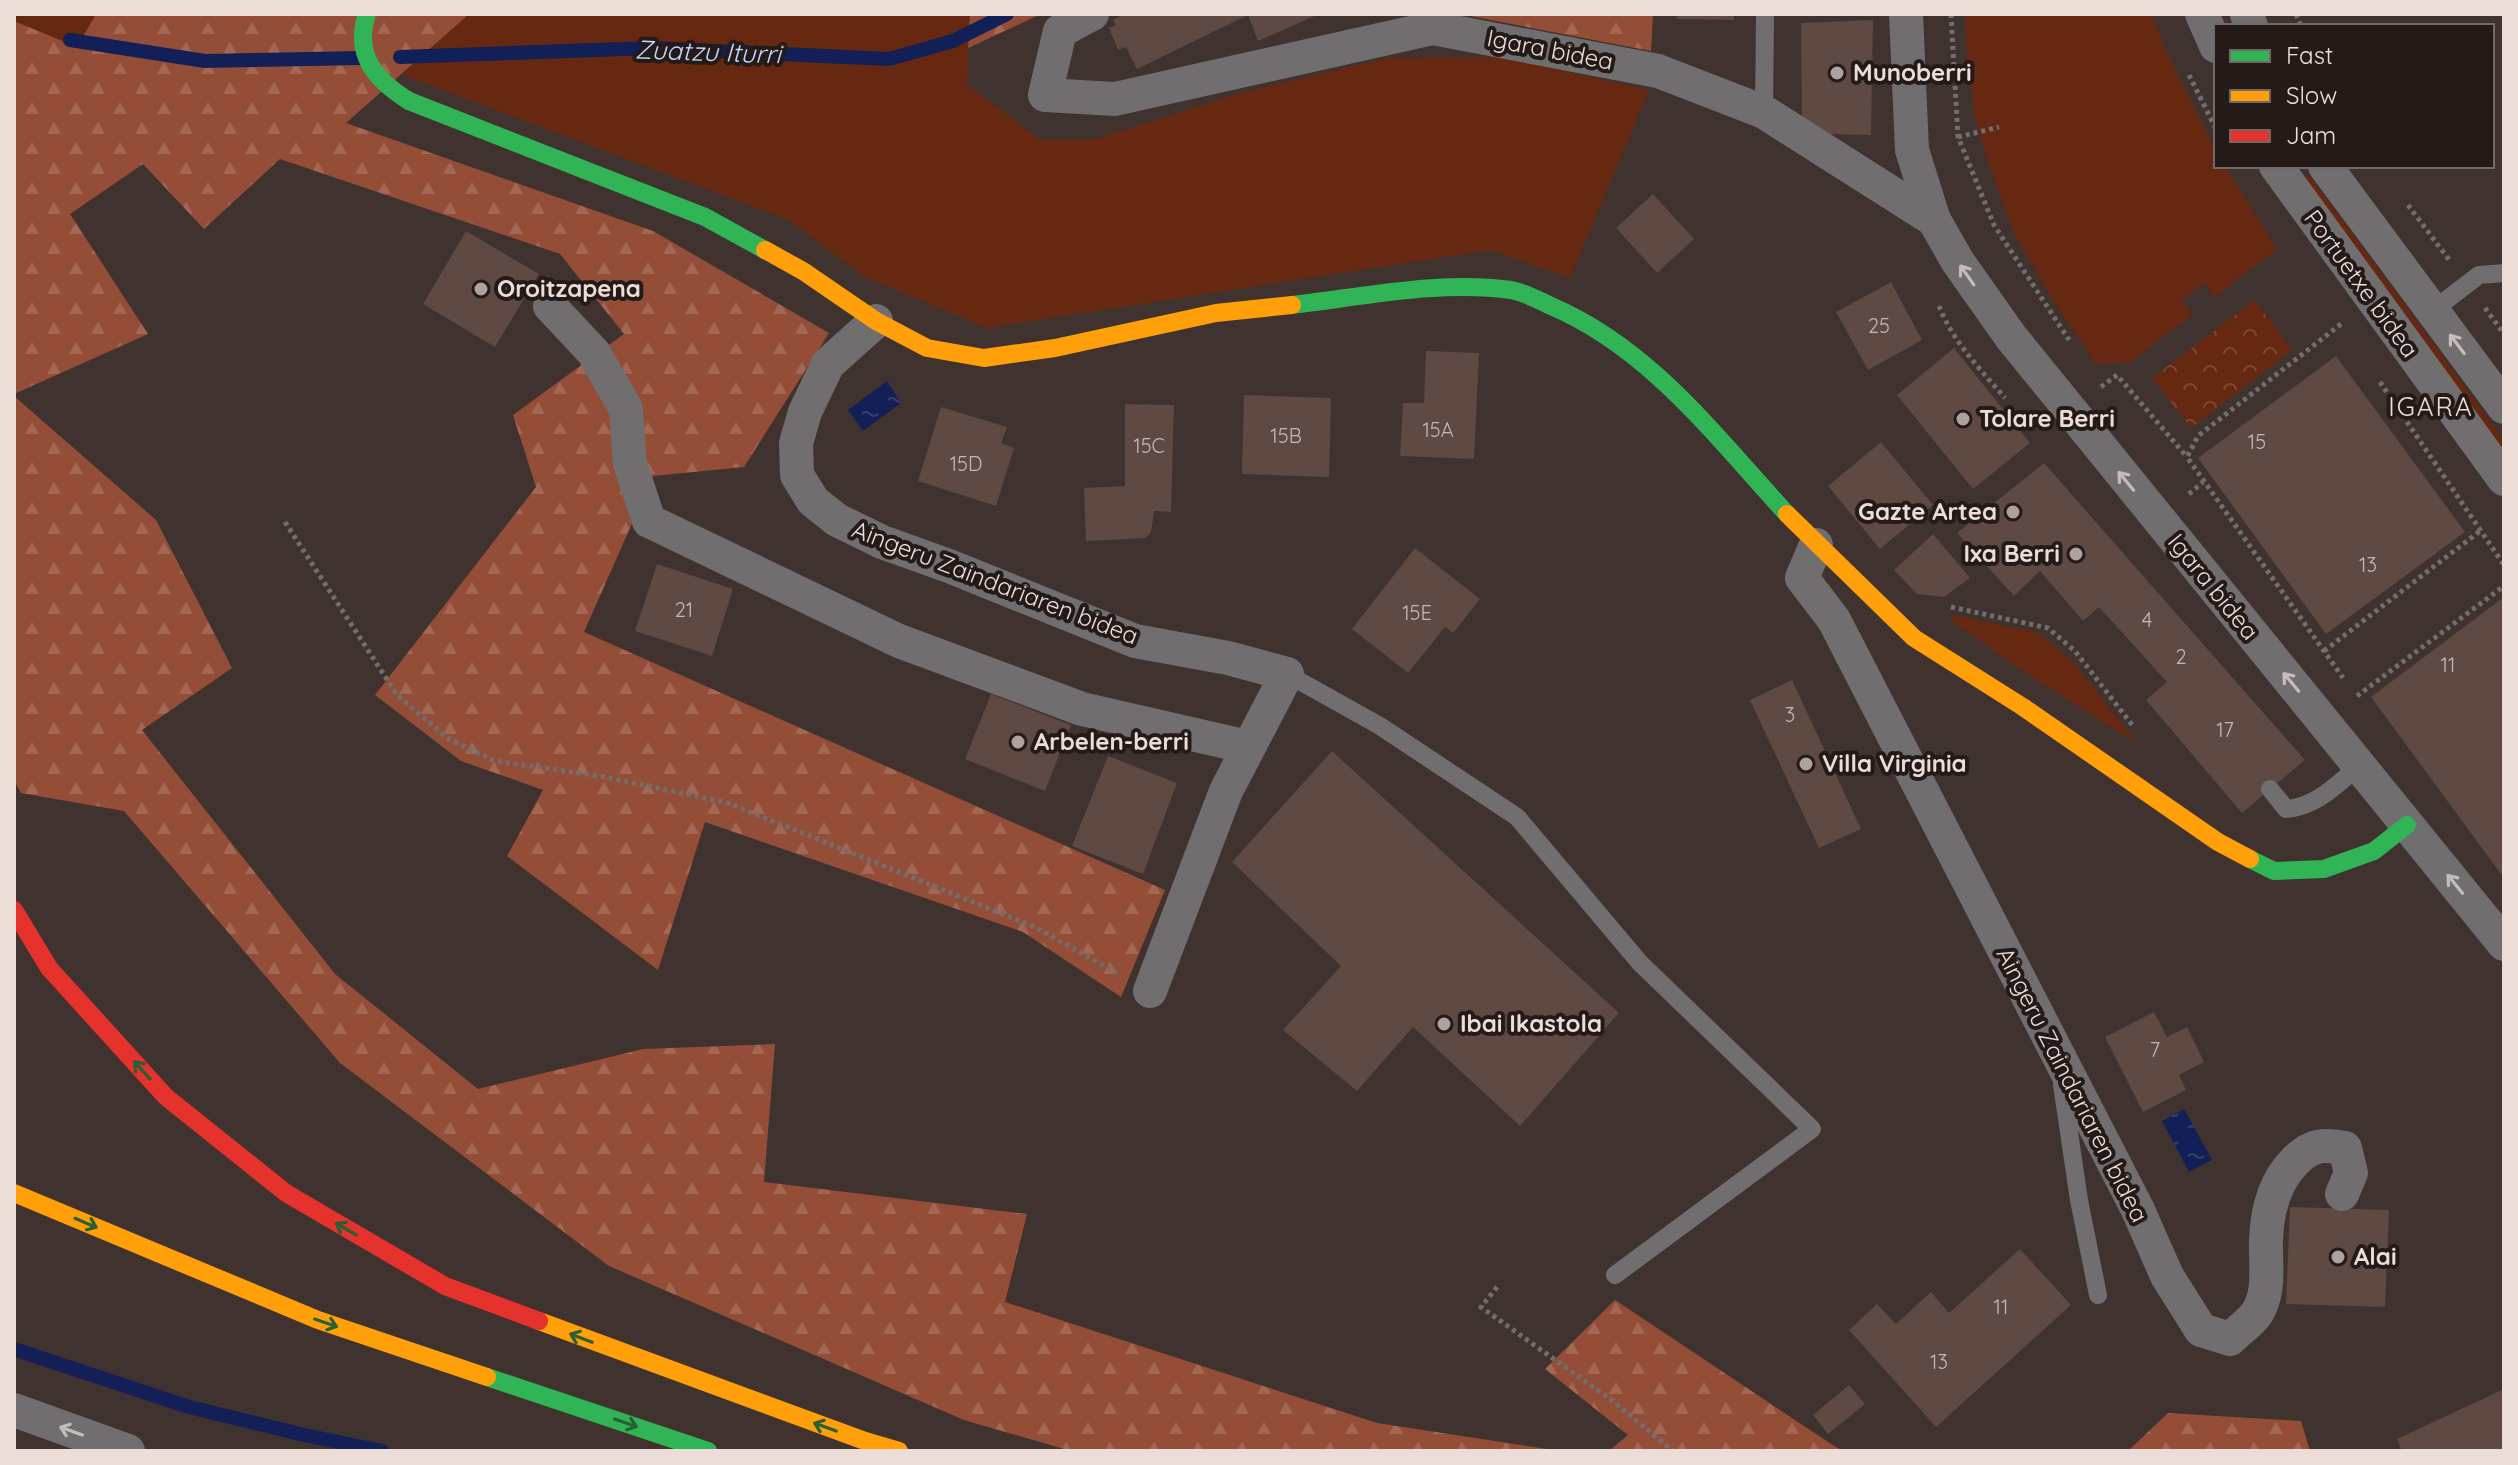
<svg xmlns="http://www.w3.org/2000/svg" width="2518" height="1465" viewBox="0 0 2518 1465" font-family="Quicksand,sans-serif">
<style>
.grass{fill:#672812}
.forest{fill:url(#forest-firs)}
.park{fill:url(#park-crowns)}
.water{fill:url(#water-ripples)}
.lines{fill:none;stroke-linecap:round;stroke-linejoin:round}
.stream{stroke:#122057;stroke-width:14}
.building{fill:#5e4943}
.path{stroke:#716e6d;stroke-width:5;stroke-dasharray:4 4;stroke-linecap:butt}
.lane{stroke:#716e70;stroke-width:18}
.street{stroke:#716e70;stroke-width:34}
.fast{stroke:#30b455;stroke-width:18}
.slow{stroke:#ff9f0a;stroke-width:18}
.jam{stroke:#e5322d;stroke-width:18}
.oneway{stroke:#c7bcb9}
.oneway2{stroke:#295f33}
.poi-dot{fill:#afa19d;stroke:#241a17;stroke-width:3}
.labels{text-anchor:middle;stroke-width:8;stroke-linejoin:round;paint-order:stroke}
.number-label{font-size:20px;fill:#c8b8b3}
.street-label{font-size:24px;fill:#ecddd8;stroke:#241a17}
.poi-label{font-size:24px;font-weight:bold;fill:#ecddd8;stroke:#241a17;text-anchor:start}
.water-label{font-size:26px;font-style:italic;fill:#c5d6fd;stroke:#241a17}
.neighbourhood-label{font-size:26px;letter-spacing:2px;fill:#ecddd8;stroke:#241a17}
</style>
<defs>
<pattern id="forest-firs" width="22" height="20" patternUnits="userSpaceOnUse" patternTransform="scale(2)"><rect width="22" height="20" fill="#944e38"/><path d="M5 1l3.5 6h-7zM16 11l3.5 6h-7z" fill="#a36754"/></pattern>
<pattern id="park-crowns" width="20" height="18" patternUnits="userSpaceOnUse" patternTransform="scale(2)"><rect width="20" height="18" fill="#672812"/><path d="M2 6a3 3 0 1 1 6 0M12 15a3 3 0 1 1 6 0" fill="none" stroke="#7d4734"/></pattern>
<pattern id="water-ripples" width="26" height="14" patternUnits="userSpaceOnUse" patternTransform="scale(2)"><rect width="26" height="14" fill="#122057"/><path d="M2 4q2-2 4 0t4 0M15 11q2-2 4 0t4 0" fill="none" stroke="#35406e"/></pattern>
</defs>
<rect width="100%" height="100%" fill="#3f322f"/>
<g class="grass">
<path d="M14,14H96L77,47L14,21Z"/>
<path d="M469,14H970L967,85L1041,140L1096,139L1241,93L1387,58L1500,57L1649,90L1570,278L1490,250L987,328L865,277L789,220L400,74Z"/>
<path d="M1965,14H2151L2169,57L2216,151V166H2225L2277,249L2214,297L2204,283L2182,300L2192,315L2130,362L2096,364L2050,296L2014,233L1984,151L1975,115L1967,60Z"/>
<path d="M2309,175L2504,440V453L2303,180Z"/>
<path d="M1953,615L2039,633L2075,664L2139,745L2018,668L1951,620Z"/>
</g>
<g class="forest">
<path d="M96,14H469L346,123L653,231L829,333L744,467L653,476L584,632L1165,890L1121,997L1023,932L705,822L658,970L507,856L543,790L461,761L375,695L536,487L513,415L624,334L560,254L280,159L204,229L143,164L70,214L148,334L14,394V21L77,47Z"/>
<path d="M970,14H1041L968,48Z"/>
<path d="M1460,14H1653L1651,51Z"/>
<path d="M14,396L156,520L232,668L142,730L335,974L478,1089L643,1049L775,1044L764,1182L1027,1214L1005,1302L1377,1423L1560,1451H1071L964,1420L609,1266L340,1063L124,811L21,793L14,780Z"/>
<path d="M1615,1300L1834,1446L1844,1451H1609L1628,1435L1545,1369Z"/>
<path d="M2168,1413L2301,1421L2310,1451H2128Z"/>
</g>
<path class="park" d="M2255,300L2292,350L2191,428L2152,378Z"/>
<g class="water">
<path d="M887,381L901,403L863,431L848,410Z"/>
<path d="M2184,1109L2212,1160L2189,1172L2162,1121Z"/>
</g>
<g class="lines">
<g class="stream">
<path d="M70,40L205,61L362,58"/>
<path d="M400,57L651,48L889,59L953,41L1007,14"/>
<path d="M14,1349L189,1407L304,1435L382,1451"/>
</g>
</g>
<g class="building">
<path d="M1125,14H1319L1258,41L1248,15L1137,69L1126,47L1118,50L1109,28L1116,25L1113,20Z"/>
<path d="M1677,14H1734V20L1677,19Z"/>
<path d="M1873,20L1871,135L1825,134L1802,122L1801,23Z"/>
<path d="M1653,194L1694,239L1657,273L1616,228Z"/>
<path d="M466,231L539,274L495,347L423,304Z"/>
<path d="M1891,282L1922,340L1868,370L1836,312Z"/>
<path d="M1954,348L2030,443L1973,489L1897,395Z"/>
<path d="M1426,351L1479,353L1474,459L1400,456L1403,403H1424Z"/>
<path d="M2336,356L2465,532L2326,634L2198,458Z"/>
<path d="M1244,395L1331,398L1329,477L1242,474Z"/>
<path d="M1125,404L1174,405L1171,512L1154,511L1151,532L1145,538L1086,541L1084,488L1125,486Z"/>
<path d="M941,407L1007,427L1001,443L1014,448L996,506L918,481Z"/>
<path d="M1881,442L1933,505L1880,549L1828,486Z"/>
<path d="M2044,463L2305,760L2242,813L2146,700L2167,682L2099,607L2083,621L2040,571L2014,596L1957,533Z"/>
<path d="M1933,534L1970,578L1944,597L1917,594L1894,570Z"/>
<path d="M1415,548L1480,599L1453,633L1445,627L1408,673L1352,629Z"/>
<path d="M657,564L733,589L712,656L635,631Z"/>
<path d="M2504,597V871L2501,874L2371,697Z"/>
<path d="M1792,680L1861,829L1819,848L1750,700Z"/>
<path d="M991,694L1071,725L1045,791L965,759Z"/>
<path d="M1332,751L1619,1013L1520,1126L1413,1027L1357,1091L1283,1030L1341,966L1232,862Z"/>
<path d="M1108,756L1177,783L1143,874L1072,846Z"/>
<path d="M2154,1012L2167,1037L2187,1027L2204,1062L2179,1075L2186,1090L2143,1112L2105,1037Z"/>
<path d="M2290,1207L2389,1210L2385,1307L2286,1304Z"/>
<path d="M2020,1249L2071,1305L1936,1427L1849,1330L1877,1304L1896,1324L1931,1292L1949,1313Z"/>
<path d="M1849,1385L1865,1404L1828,1434L1813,1415Z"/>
<path d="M2504,1389V1451H2402L2397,1439Z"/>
</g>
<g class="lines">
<g class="path">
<path d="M1951,14L1958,137L1994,225L2069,340"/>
<path d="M2296,14L2301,26"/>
<path d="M2189,75L2216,129"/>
<path d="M1958,137L1999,127"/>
<path d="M2408,205L2450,261"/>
<path d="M1939,306C1953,342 1981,370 2005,398"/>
<path d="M2485,308L2504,334"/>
<path d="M2341,324L2198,436L2187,457L2343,678"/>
<path d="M2380,382L2504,565"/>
<path d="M2101,387L2117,375L2187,457"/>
<path d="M2189,494L2203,482"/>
<path d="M285,522L397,695L449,739L495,761L600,776L728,803L1035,927L1117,973"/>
<path d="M1951,607L2048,628L2075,651L2133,726"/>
<path d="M2324,651L2480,531"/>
<path d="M2357,696L2504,586"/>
<path d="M1497,1287L1481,1307L1614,1402L1673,1451"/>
</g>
<g class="lane">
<path d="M1764,112L1765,14"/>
<path d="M2432,311L2479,275L2504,273"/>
<path d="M1287,674L1380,726L1517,817L1640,963L1812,1129L1615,1275"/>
<path d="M2270,789L2286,809C2316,807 2336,785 2359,766"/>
<path d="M2062,1085L2079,1200L2098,1295"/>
</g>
<g class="street">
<path d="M1092,14L1060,31L1045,95L1115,99L1433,28L1658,71L1764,112L1934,220"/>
<path d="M1906,14L1912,150L1934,220L1958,262L2011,337L2504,944"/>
<path d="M2202,14L2216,46"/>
<path d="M2247,14L2251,26"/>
<path d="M2276,166L2504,479"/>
<path d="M2325,166L2504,407"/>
<path d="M550,306L594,353L626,409L630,464L649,521L899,641L1082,709L1248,747"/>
<path d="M876,321L828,364L805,412L796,443L797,475L813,501L837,520L882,542L949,566L1135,641L1228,658L1287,674L1226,791L1150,991"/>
<path d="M1816,545L1802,578L1834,620L2138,1210L2167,1276L2201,1330L2230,1339C2238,1331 2251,1322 2257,1313C2271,1291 2265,1264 2266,1240C2267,1211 2275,1181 2295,1161C2312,1144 2324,1144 2345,1148L2351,1173L2342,1194"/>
<path d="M14,1410L128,1451"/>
</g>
<g class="fast">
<path d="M367,14C353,56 377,81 409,101L705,217L765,250"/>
<path d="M1292,305C1362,297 1441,280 1511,290C1524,292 1538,300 1551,306C1650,348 1716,437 1787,514"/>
<path d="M2250,859L2274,871L2324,869L2374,851L2407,825"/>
<path d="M487,1377L708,1451"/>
</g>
<g class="slow">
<path d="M765,250L803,271L876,321L927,348L984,358L1055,348L1216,313L1292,305"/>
<path d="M1787,514L1914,638L2023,707L2218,842L2250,859"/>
<path d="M14,1193L318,1320L487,1377"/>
<path d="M539,1321L865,1441L899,1451"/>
</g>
<path class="jam" d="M14,910L49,968L166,1097L286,1193L445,1286L539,1321"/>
</g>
<defs><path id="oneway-shaft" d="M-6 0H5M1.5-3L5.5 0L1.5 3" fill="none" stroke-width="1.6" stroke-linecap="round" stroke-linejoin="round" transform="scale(2)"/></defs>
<g class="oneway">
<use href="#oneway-shaft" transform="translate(1967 275) rotate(-125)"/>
<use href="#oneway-shaft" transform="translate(2457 344) rotate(-127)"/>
<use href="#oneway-shaft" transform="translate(2126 481) rotate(-129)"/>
<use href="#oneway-shaft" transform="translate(2291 682) rotate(-130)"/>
<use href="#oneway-shaft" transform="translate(2455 884) rotate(-129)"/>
<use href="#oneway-shaft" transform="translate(71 1431) rotate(-160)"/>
</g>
<g class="oneway2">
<use href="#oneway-shaft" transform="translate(142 1070) rotate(-132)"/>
<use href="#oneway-shaft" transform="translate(86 1223) rotate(23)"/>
<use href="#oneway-shaft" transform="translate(346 1229) rotate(-150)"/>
<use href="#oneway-shaft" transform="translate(326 1323) rotate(19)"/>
<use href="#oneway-shaft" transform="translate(581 1338) rotate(-159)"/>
<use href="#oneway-shaft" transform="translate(626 1423) rotate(19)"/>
<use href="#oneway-shaft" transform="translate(825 1427) rotate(-160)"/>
</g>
<g class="poi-dot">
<circle cx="1837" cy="73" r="8"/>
<circle cx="481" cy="289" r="8"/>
<circle cx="1963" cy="419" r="8"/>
<circle cx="2013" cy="512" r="8"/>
<circle cx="2076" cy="554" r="8"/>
<circle cx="1018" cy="742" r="8"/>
<circle cx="1806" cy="764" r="8"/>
<circle cx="1444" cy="1024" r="8"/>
<circle cx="2338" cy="1257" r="8"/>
</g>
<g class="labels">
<g class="number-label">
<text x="1879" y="333">25</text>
<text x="1438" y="437">15A</text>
<text x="1286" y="443">15B</text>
<text x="2257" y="449">15</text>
<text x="1149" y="453">15C</text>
<text x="966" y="471">15D</text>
<text x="2368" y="572">13</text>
<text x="684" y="617">21</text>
<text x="1417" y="620">15E</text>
<text x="2147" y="627">4</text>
<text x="2181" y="664">2</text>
<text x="2448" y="672">11</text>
<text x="1790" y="722">3</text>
<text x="2225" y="737">17</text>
<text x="2155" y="1057">7</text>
<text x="2001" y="1314">11</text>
<text x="1939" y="1369">13</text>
</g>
<g class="street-label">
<text transform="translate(1550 50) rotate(11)" y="8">Igara bidea</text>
<text transform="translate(2361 284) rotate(54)" y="8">Portuetxe bidea</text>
<text transform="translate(995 583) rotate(21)" y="8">Aingeru Zaindariaren bidea</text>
<text transform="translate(2213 587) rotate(51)" y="8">Igara bidea</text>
<text transform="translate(2072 1085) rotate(63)" y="8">Aingeru Zaindariaren bidea</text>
</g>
<g class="poi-label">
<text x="1853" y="81">Munoberri</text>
<text x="497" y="297">Oroitzapena</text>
<text x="1979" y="427">Tolare Berri</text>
<text x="1997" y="520" text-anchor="end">Gazte Artea</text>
<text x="2060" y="562" text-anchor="end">Ixa Berri</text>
<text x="1034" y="750">Arbelen-berri</text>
<text x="1822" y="772">Villa Virginia</text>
<text x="1460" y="1032">Ibai Ikastola</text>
<text x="2354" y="1265">Alai</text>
</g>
<g class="water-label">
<text transform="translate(708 52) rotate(2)" y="9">Zuatzu Iturri</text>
</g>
<g class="neighbourhood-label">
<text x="2431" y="416">IGARA</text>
</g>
</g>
<rect width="2518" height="1465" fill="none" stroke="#ecddd8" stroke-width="32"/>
<rect x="2214" y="24" width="280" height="144" fill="#241a17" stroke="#746864" stroke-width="2"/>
<rect x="2230" y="50" width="40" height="12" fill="#30b455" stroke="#746864" stroke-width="2"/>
<text x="2286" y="64" font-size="24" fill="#ecddd8">Fast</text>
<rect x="2230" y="90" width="40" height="12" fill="#ff9f0a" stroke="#746864" stroke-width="2"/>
<text x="2286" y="104" font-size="24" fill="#ecddd8">Slow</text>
<rect x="2230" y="130" width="40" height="12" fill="#e5322d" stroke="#746864" stroke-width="2"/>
<text x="2286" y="144" font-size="24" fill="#ecddd8">Jam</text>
</svg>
